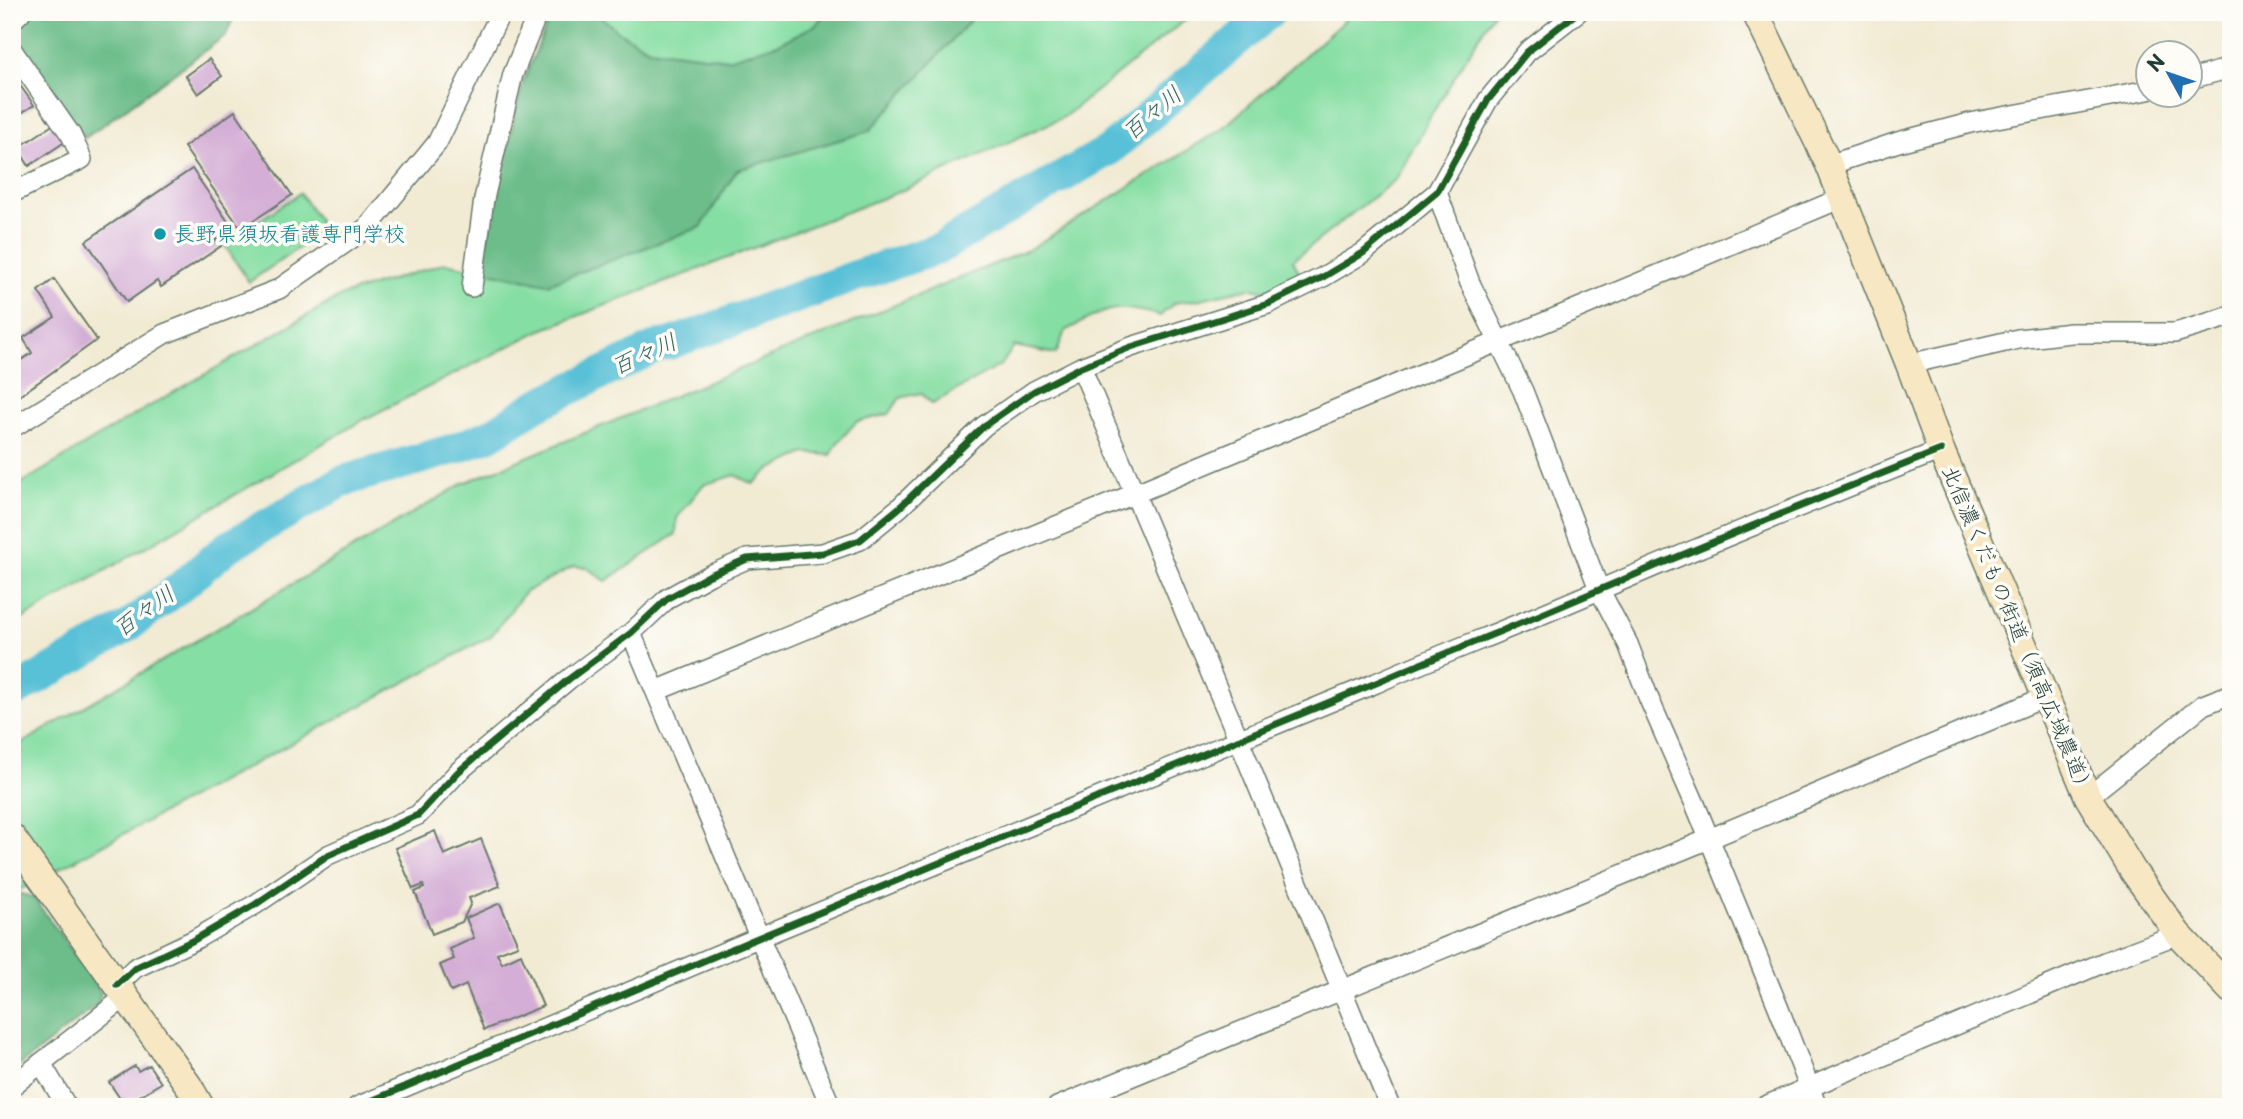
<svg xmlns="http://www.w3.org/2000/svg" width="2243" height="1119" viewBox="0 0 2243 1119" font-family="'Playpen Sans','Klee One',sans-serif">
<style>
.green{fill:#85dea3;stroke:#528e6c;stroke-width:2}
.forest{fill:#6cbd89;stroke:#467d5e;stroke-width:2}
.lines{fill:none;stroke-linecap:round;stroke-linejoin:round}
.river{stroke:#59c0d7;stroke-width:32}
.building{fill:#d4aed6}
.street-casing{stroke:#697a6c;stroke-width:22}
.secondary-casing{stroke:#697a6c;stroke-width:29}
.street{stroke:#fff;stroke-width:19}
.secondary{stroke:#f7e8c3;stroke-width:26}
.cycleway-casing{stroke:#fdfcf7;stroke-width:11}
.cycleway{stroke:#1b5e20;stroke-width:7}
.culture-dot{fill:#0f9aa8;stroke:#fdfcf7;stroke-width:2.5}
.labels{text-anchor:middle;stroke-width:7;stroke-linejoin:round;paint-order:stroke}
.culture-label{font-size:21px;fill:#0d838f;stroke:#fdfcf7;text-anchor:start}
.street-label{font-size:21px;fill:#1f3d34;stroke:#fdfcf7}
.water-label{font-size:23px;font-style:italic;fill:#306465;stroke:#fdfcf7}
</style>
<rect width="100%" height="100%" fill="#fdfcf7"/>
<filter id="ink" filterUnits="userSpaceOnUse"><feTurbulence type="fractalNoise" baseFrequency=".0143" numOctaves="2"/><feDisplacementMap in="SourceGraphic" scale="14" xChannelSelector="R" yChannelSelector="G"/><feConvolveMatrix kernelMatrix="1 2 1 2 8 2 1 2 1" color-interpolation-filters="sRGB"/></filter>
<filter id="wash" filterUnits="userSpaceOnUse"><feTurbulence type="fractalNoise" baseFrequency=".00686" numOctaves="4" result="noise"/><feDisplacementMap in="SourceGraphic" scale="28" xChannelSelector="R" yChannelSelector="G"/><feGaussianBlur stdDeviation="1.57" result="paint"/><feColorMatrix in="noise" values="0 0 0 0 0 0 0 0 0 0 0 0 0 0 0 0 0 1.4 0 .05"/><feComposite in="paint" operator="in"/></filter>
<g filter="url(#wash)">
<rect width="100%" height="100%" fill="#f2ebd4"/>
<g class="green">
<path d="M595,12H826L816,25L778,44L728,59L649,49L620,33Z"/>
<path d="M977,12H1195L1064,117L901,191L539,331L365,419L12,625V489L129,418L343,295L445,263L548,284L701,227L737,170L869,131Z"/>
<path d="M1354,12H1494L1432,114L1396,179L1293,260L1302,278L1279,292L1250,288L1196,300L1174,303L1160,316C1113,302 1107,309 1065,331L1056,354L1014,346L1002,364L932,404L921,393L900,398L889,414L856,422L838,442L831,455L805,453L769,470L753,484L735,475L703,485L677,518L676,534L606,581L587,568L574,566L525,592L491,636L12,894V749L464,483L1028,250L1223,128Z"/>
<path d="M300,193L325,230L249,282L224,244Z"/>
</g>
<g class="forest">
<path d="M31,12H236L226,35L85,138L13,32Z"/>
<path d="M552,12H595L620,33L649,49L728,59L778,44L816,25L826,12H978L869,131L737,170L701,227L548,284L484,271L489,223L523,82Z"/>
<path d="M17,893L33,897L86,970L101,993L98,1004L12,1072V894Z"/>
</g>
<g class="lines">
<path class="river" d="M12,693L127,627L179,588L226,548L343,481L454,449L490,435L535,406L660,345L669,344L861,274L938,249L1109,150L1270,12"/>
</g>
<g id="blocks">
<g class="building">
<path d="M209,59L222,76L198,94L186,76Z"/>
<path d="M16,80L34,105L12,119V82Z"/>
<path d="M235,111L292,195L241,229L184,147Z"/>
<path d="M54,124L66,141L29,166L18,148Z"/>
<path d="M192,169L233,229L215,240L221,246L161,287L157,281L127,302L86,241Z"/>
<path d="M54,279L97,340L19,396L12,386V366L32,353L23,338L55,317L38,291Z"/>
<path d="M435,831L444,855L481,839L500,886L469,898L471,903L462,922L432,934L415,892L424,888L423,885L413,889L395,848Z"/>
<path d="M500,903L518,945L497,953L502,963L521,954L543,1006L484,1030L466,985L451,992L440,965L454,959L450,949L474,938L466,918Z"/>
<path d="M149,1065L161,1083L134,1099L133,1097L123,1103L109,1082L135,1066L138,1071Z"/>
</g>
</g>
</g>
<g filter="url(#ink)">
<use href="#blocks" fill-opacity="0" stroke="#697a6c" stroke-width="2"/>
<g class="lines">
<g class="street-casing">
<g id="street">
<path d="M12,21L21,12"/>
<path d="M12,50L71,135L82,159L12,193"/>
<path d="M2190,79L2231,68"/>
<path d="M1829,165L1898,142L1970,123L2148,90"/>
<path d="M1437,192L1470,283L1523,391L1599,589L1628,644L1649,699L1695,804L1779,1009L1817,1107"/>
<path d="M472,287L484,199L513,74L538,12"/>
<path d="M1909,364L2018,339L2071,333H2175L2231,316"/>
<path d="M1081,367L1239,740L1390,1107"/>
<path d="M12,428L164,334L279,289L368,227L437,143L501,12"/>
<path d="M631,633L831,1107"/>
<path d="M656,691L1134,494L1842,198"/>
<path d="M2088,797L2203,705L2231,694"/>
<path d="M117,985L135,968L194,940L256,904L328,855L418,815L458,772L569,679L631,633L668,598L710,575L747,559L823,553L860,540L899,508L984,426L1034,391L1081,367L1131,347L1268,304L1323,277L1363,253L1437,192L1488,100L1527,52L1578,12"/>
<path d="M41,1063L67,1107"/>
<path d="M12,1086L125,997"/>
<path d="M357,1107L760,937L1376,683C1428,660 1480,640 1533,618C1668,560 1804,504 1941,450"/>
<path d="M1057,1107L1709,839L2045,697"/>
<path d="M1763,1107L2107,961L2178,934"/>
</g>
</g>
<g class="secondary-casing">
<g id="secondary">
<path d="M1755,12L1829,165L1909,364L1941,450L2088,797L2133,871L2178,934L2231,990"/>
<path d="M12,837L189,1086L201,1107"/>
</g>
</g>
<use href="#street" class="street"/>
<use href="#secondary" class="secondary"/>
<g class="cycleway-casing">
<g id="cycleway">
<path d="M117,985L135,968L194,940L256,904L328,855L418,815L458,772L569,679L631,633L668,598L710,575L747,559L823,553L860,540L899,508L984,426L1034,391L1081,367L1131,347L1268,304L1323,277L1363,253L1437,192L1488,100L1527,52L1578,12"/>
<path d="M357,1107L760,937L1376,683C1428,660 1480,640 1533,618C1668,560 1804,504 1941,450"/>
</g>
</g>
<use href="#cycleway" class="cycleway"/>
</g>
</g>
<circle class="culture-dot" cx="160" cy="234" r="7"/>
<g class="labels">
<g class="culture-label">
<text x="174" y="241">長野県須坂看護専門学校</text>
</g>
<g class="street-label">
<text transform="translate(2018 631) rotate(67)" y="7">北信濃くだもの街道（須高広域農道）</text>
</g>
<g class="water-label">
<text transform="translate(1152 113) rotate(-40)" y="8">百々川</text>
<text transform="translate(644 354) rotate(-24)" y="8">百々川</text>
<text transform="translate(144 611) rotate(-36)" y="8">百々川</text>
</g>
</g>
<rect width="2243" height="1119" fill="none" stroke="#fdfcf7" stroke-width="42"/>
<g transform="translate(2169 74) rotate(310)"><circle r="33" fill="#fdfcf7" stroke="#a4b0a9" stroke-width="2"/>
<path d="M0-5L12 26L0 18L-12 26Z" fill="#1f6fb2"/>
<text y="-10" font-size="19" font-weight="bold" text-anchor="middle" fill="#1f3d34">N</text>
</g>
</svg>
